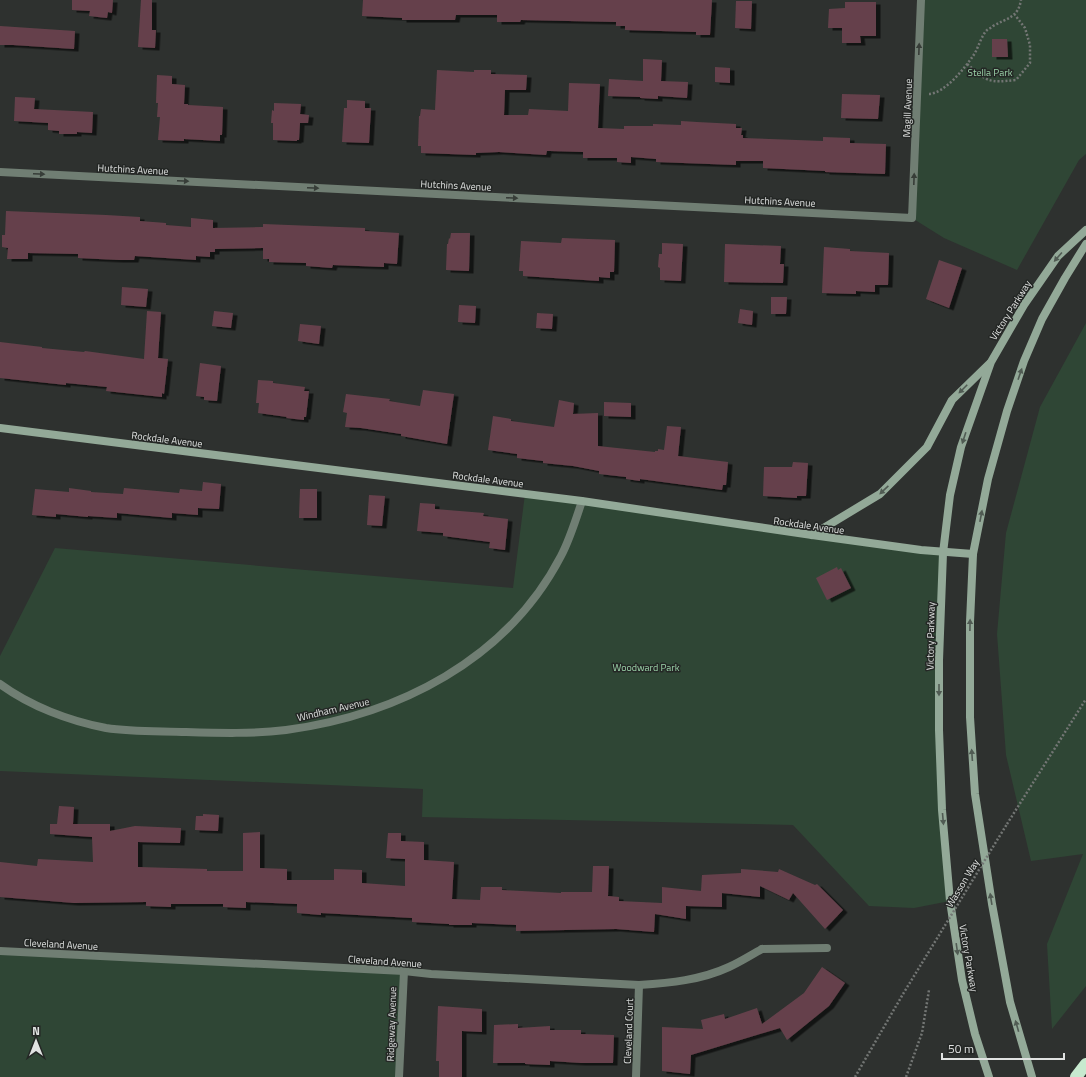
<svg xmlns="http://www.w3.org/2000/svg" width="1086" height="1077" viewBox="0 0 1086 1077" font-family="'Titillium Web',sans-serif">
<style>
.green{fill:#2f4635}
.building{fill:#65414b;filter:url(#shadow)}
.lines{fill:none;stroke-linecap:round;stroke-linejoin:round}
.path{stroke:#737674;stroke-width:2.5;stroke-dasharray:2 2;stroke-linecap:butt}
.lane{stroke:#707e73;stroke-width:8}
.street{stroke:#707e73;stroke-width:8}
.secondary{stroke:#93a998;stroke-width:8}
.highway{stroke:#c7eacf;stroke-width:12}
.path-bridge{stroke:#737674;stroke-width:2.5;stroke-dasharray:2 2;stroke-linecap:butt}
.oneway{fill:#373d38}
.oneway2{fill:#505b53}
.labels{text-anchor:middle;stroke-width:3;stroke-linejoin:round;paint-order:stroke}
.park-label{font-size:10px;fill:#9dd5ab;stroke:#242725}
.street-label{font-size:10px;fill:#e0e2e1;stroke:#242725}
</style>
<defs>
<filter id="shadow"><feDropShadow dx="4.5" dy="2.5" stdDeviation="0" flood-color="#0009"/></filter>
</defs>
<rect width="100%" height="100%" fill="#2e312f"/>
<g class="green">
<path d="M921,0H1086V154L1079,160L1017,270L944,238L912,218Z"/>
<path d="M1086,323V986L1052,1029L1047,944L1083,854L1031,861L1006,755L997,634L1006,533L1040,407Z"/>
<path d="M525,494L943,553L939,660L950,901L914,908L869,906L793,825L422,817L423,789L0,771V656L55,548L513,588Z"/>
<path d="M0,951L404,971L399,1077H0Z"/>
</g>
<g class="building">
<path d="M72,0H113L112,13L108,12L107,18L89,16L90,11L72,10Z"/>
<path d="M141,0H152V30H156L155,48L138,47Z"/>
<path d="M363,0H712L710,35H696V32L625,30V26H616V22L521,20L520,22H497V15H456L455,20H402V18L362,16Z"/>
<path d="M736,1H752L751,29L735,28Z"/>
<path d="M845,2H876V36H860L861,43H842V28H828L829,9L845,8Z"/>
<path d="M0,26L75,31L74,49L13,45H0Z"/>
<path d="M992,39H1007L1008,57H992Z"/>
<path d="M643,59L662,60L661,81L688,82L687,98L658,96V99L640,98V97L608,96L609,79L643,81Z"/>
<path d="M715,67L730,68V83L715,82Z"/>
<path d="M437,70L474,72V70H491V74L527,75L526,90H505L504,115H528L529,109L568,111L569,83L600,84L598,128L624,129V126H653V124L681,125V121L697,122L736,124V128H742L741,135H743V138L823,141V137L850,138V143L886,144L885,174L825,172V171L763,168V161H736V165L656,162V159L631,157V163L617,162V158H583V152L550,151H547L546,155L499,152L476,153V155L421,153V146H418L419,116H420L421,109L435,110Z"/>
<path d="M157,75L172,76V84L185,85L184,104H188V105L223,107L222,135H220V141L184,139V141L158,140L160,117H157L158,103H156Z"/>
<path d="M842,94L880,95L878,119L841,118Z"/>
<path d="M15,97L35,98L34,109L93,112L92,133L77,132V134H59V131L48,130V123L14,121Z"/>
<path d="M347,100L365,101V108H371L369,143L342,142L344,108H347Z"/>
<path d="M274,103L301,104L300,114L309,115L308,123H300L299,140H297V141L273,140V123H271L272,110L274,111Z"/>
<path d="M6,211L106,215L140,217V221L166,223V225L191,227V218L213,220V228L263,227V224L365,228V231L399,233L397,264L384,263V267L333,265L332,268L306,266V263L269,262V259H263V248L215,249V252H210V257L196,256V260L135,256L134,260H119L78,258V254L28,253V259H7L8,248L2,247V235H5Z"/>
<path d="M451,233H470L469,271L446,270L447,244H448L449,238L450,239Z"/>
<path d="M562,238L615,240L614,272H610V278L599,277V281L523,276V271H519L521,241L561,243Z"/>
<path d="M662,243L683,244L681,281L660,280V268L658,267L659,254H662Z"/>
<path d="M725,244L781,246L780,264H784L783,283L724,282Z"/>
<path d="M824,247L850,249V251L889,253L888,285H875V292L856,291V294L822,293Z"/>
<path d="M939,260L962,268L949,308L926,299Z"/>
<path d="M122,287L148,289L146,307L121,305Z"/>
<path d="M771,297H787L786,314H771Z"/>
<path d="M459,305L476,306L475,323L458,322Z"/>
<path d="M740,309L753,311L752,325L738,323Z"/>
<path d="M147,311L161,312L158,358L168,359L164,394L162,393V397L106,391L107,387L66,383V385L0,378V342L42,347V348L84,352L85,351L144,359Z"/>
<path d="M214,311L233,313L231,328L212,326Z"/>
<path d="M537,313L553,314L552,329L536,328Z"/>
<path d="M300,324L321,326L319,344L298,341Z"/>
<path d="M200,363L221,366L217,401L204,400V397L196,396Z"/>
<path d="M258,380L273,381V383L305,387L304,391H309L306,417H304V420L286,418L287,417L258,413L259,403H256Z"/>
<path d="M423,390L454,394L447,444L401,436V434L361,428L345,427L347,413L343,412L346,394L390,399L389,401L420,406Z"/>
<path d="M559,400L574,403L573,414L598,413V446L655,452V451H658V449L664,450L667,426L681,427L678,456L728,462L726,485H723L722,490L640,479V481L626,479V477L599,474V471L573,466L543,463V461L517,458V454L488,450L493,416L511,419V421L554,427Z"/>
<path d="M604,402L631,403V417L604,416Z"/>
<path d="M793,462L808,463L806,496H797V498L763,496L764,467H792Z"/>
<path d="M203,482L221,484L219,509L198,508V515L172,513V518L117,513V518L88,516V517L56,514V517L32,515L35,489L69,492V488L91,491V492L123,494L124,488L179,493L180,489L202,491Z"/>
<path d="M300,489H317V518H299Z"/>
<path d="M369,495L385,496L382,526L367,525Z"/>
<path d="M420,503L435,504V509L484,513L483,516L508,519L505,550L489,548L490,542L443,536V533L417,531Z"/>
<path d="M837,567L838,570L841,568L851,588L827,600L816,578Z"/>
<path d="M59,806L74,807L73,824H110V831L135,826L181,828L180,843L138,842V867L207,869V871H243V833L260,832V868L287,869V880H334V869L362,870V883L405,886V859L386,858L388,833H401V841L424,842V860L454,862L452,899L480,900L481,887H502V890L561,893V892H592L593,866H609L608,896L619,897V901L662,903V887L701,891L702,875L741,873V869L778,872L779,869L815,885L817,884L843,910L825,929L793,893L789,900L760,886V897L722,893V907L686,906V919L655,914L654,932L616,929L516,931V925L472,923V925H449V924L412,922V918L321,913V915L297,913V904L246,902V908L223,907V904H171V907L146,906V902L74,903L0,897V862L37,866L38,859L93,862L92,837L50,834V824H57Z"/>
<path d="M203,814L219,815L218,831L195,830L196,816H203Z"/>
<path d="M822,967L845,983L829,1006L787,1040L780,1028L691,1055L690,1074L662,1071V1027L703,1029L701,1020L724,1014L725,1019L757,1008L762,1024L804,993Z"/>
<path d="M438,1006L482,1009V1032L462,1031V1077H439V1061H436Z"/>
<path d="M518,1024V1028L550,1026V1030H581V1034L614,1035L613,1063H581L550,1061V1065L525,1064V1063H493L494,1025Z"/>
</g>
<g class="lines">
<g class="path">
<path d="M967,64C988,82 988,83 1016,80L1030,63V45L1025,28L1015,15"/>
<path d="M929,94C945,93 964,69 973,56C978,49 980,39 986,31C988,29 991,28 993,26C1007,18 1018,18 1021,0"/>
<path d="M1007,824L1086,699"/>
<path d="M855,1077L903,994"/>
<path d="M906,1077L922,1033L929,990"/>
</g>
<path class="lane" d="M762,949L827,948"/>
<g class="street">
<path d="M0,172L912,218L921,0"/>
<path d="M0,684C30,706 69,721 106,728C132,732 159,731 186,732C219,733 253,734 286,730C398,715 507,660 561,556C570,539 576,519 582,501"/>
<path d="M0,951L404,971L431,974L639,985C670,983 701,980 729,967C740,962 751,955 762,949"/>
<path d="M399,1077L404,971"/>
<path d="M636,1077L639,985"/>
</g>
<g class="secondary">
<path d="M0,428L582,501L812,535L921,550L973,554"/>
<path d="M812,535L880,494L927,447L952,400L989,364"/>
<path d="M989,1077L975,1034L962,980L950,901L942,810L939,730V660L943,553L950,495L961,447L991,362L1024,305L1058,256L1086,230"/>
<path d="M1032,1077L1010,1002L992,904L975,794L970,717V622L973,554L988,479L1007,411L1024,361L1042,319L1065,278L1086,244"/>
</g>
<path class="highway" d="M1076,1077L1086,1064"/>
<path class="path-bridge" d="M903,994L1007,824"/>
</g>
<defs><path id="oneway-solid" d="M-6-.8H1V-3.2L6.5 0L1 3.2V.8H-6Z"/></defs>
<g class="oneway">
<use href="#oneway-solid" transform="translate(919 49) rotate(-88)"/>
<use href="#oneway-solid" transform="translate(39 174) rotate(3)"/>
<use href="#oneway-solid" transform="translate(914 179) rotate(-88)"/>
<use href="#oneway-solid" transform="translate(183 181) rotate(3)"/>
<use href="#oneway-solid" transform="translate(313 188) rotate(3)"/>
<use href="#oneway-solid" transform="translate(512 198) rotate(3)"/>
</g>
<g class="oneway2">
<use href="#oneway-solid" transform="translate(1058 257) rotate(131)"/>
<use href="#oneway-solid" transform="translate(1020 374) rotate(-71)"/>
<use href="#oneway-solid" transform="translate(963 389) rotate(135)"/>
<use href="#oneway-solid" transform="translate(964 438) rotate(108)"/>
<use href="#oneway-solid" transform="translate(884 490) rotate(137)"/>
<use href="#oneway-solid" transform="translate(981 516) rotate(-79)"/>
<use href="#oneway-solid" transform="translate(970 625) rotate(-89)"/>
<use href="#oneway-solid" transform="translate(939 690) rotate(90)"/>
<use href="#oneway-solid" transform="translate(972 755) rotate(-94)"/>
<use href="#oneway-solid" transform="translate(943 819) rotate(85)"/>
<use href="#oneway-solid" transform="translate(991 899) rotate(-99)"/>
<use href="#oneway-solid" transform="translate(957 949) rotate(82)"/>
<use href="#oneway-solid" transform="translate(1017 1026) rotate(-106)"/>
</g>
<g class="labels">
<g class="park-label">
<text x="990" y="76">Stella Park</text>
<text x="646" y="671">Woodward Park</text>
</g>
<g class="street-label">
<text transform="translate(907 108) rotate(-88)" y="4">Magill Avenue</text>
<text transform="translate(133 169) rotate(3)" y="4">Hutchins Avenue</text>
<text transform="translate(456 185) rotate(3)" y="4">Hutchins Avenue</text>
<text transform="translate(780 201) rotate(3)" y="4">Hutchins Avenue</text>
<text transform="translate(1010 310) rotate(-58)" y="4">Victory Parkway</text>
<text transform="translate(167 439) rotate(7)" y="4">Rockdale Avenue</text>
<text transform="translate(488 479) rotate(7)" y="4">Rockdale Avenue</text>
<text transform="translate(809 525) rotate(8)" y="4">Rockdale Avenue</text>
<text transform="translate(930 636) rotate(-89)" y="4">Victory Parkway</text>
<text transform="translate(333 709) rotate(-13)" y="4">Windham Avenue</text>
<text transform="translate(962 883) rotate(-59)" y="4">Wasson Way</text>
<text transform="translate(61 944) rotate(3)" y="4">Cleveland Avenue</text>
<text transform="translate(969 958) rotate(80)" y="4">Victory Parkway</text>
<text transform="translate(385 961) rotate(4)" y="4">Cleveland Avenue</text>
<text transform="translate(391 1024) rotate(-88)" y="4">Ridgeway Avenue</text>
<text transform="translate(628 1031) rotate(-88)" y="4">Cleveland Court</text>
</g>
</g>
<g transform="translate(36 1041)" stroke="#242725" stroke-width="3" paint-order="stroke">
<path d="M0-3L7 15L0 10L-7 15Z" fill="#e0e2e1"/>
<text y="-6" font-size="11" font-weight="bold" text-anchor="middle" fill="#e0e2e1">N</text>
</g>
<path d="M942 1053v6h122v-6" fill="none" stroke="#e0e2e1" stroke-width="2"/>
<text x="948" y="1053" font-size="12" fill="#e0e2e1" stroke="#242725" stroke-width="3" paint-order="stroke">50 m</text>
</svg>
